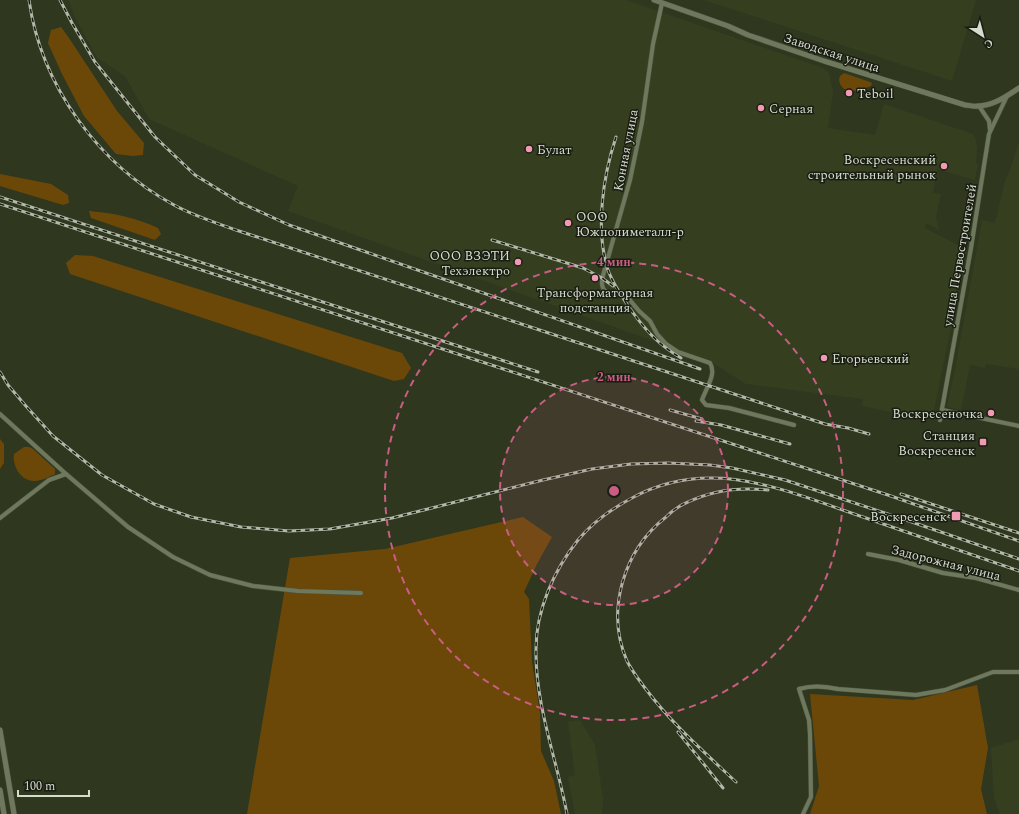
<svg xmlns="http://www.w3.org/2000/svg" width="1019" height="814" viewBox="0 0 1019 814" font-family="Spectral,serif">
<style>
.built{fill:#353f20}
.green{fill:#6c4808}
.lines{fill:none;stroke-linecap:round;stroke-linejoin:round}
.minor-casing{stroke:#4c533e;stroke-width:5}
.tertiary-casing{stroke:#4c533e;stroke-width:6}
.minor{stroke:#6e785d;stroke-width:4}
.tertiary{stroke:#6e785d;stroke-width:5}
.rail-casing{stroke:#b2b9a8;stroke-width:3}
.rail{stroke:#191d12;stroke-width:1.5;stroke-dasharray:4.5;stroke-linecap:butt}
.ring{fill:none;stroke:#c95d83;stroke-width:2;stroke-dasharray:7 5}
.poi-dot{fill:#f19ab3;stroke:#191d12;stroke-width:1.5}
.labels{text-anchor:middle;stroke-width:3;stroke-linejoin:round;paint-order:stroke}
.street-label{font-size:13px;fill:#d6dccd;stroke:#191d12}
.poi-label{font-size:13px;fill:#d6dccd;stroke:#191d12;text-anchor:start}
.centre{fill:#c95d83;stroke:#191d12;stroke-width:2}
.ring-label{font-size:12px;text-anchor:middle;font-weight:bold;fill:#c95d83;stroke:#191d12;stroke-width:3;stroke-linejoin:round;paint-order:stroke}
</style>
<rect width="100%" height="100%" fill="#2f371f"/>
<g class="built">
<path d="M69,0H626L823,68L829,73L833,91L828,128L875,135L884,104L973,134L976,140L977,146L976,163L978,164L975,180L937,169L933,193L941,194L936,217L939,230L926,223L925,228L967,250L933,415L929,417L891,412L862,406L863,399L746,384L710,361L288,211L298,186L149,119L125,76L97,58L74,15Z"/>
<path d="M704,0H976L952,81Z"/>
<path d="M1019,142V369L986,364L985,368L970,365L961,410L947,407L956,364L982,220L996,223L995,221L997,216L1004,184L1010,170Z"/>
<path d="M580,720L595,745L603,799L602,814H575L568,777L575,775L568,722Z"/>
<path d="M1019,739V814H1000L994,798L991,748Z"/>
</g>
<g class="green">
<path d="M61,27L69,38L117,111L144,143L143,155L133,156L116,154L84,116L62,74L48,43L51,30Z"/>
<path d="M844,73L870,82L872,83L871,86L857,91L844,89C840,85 838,81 840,76Z"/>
<path d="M0,174L51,184L68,195L69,203L63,205L0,186Z"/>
<path d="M89,211C113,213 137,218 158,228L161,234L155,240L91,218Z"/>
<path d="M75,255L93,256L402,353L411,368L404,379L394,381L70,274L66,263Z"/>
<path d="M0,439L4,444V463L0,469Z"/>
<path d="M24,447H29L33,449L55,469V474C49,477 42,481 34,481C21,481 12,466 14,454Z"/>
<path d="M523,517L552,537L537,564L524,592L529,599L532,662L540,713L541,751L554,781L561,814H247L290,558L385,549Z"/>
<path d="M977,685L988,748L981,789L987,814H810L819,786L810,694L913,700Z"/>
</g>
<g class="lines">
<g class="minor-casing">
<g id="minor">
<path d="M662,3L653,44L642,122L630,180L604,272C601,281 600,289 609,294L624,293L639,311L650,321L657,334L666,344L678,352L710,363C717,374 706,388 702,400L706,405L729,408L794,425"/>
<path d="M979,106L989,121L990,130"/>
<path d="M942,410L1019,426"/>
<path d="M0,414L66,474L128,527L173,557L210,575L253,586L298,591L361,593"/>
<path d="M940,420L971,248L989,134L1007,96"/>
<path d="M0,518L49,480L66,474"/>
<path d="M868,554L899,560L943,573L976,578L1019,590"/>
<path d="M803,814L811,797L810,734L809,720L799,689C812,685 825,686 838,689L916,695L945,690L993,672H1019"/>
</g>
</g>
<g class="tertiary-casing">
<g id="tertiary">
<path d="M654,0L728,26L748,35L824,61L965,105C969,105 974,107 978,106C993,106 1007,96 1019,88"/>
<path d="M0,730L14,814"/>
<path d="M0,790L4,814"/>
</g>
</g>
<use href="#minor" class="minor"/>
<use href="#tertiary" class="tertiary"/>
<g class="rail-casing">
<g id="rail">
<path d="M29,0C41,85 98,164 174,205C194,216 216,223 239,231L825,424L848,428L869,434"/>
<path d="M60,0L72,23L95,62L155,137L195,175L239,202L289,225L700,369"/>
<path d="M616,137C603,176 595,230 608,270C613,284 622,297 631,310C646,331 659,345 681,358"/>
<path d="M0,197L538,372"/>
<path d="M0,204L888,495L1019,541"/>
<path d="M492,240L583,268L602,278L613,286"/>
<path d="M0,372L8,385L25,405L53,436L102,475L154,504L191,517L241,527L289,531L330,529L392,518L543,480L592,469L631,464L668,463L710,465L732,468L785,480L906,520L1019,559"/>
<path d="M670,410L702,419"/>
<path d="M696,421L721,425L790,444"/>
<path d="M901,494L1019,533"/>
<path d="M678,732L723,788"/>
<path d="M736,782C704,752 671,723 645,688C639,680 632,671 627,661C605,610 624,550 666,517C672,511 680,505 688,502C713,490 741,487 768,490"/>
<path d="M567,814C557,760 535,705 536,649C536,610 554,570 578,540C593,522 611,509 632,498C711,455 786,491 863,517C915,535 967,553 1019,571"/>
</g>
</g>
<use href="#rail" class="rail"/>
</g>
<circle cx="614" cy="491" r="114" fill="#c95d83" fill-opacity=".12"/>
<g class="ring">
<circle cx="614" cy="491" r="114"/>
<circle cx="614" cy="491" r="229"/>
</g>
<g class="poi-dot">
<circle cx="849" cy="93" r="4"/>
<circle cx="761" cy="108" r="4"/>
<circle cx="529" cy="149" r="4"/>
<circle cx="944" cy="166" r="4"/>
<circle cx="568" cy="223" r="4"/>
<circle cx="518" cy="262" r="4"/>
<circle cx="595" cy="278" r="4"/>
<circle cx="824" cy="358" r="4"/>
<circle cx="991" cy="413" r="4"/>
<rect x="979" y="438" width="8" height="8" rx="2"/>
<rect x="951" y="511" width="10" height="10" rx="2"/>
</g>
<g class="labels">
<g class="street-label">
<text transform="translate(832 52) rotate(18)" y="5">Заводская улица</text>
<text transform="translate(625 150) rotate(-79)" y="5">Конная улица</text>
<text transform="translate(959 255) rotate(-80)" y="5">улица Первостроителей</text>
<text transform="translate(946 562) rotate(14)" y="5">Задорожная улица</text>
</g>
<g class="poi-label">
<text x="857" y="98">Teboil</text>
<text x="769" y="113">Серная</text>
<text x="537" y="154">Булат</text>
<text x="936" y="164" text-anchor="end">Воскресенский<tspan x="936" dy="15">строительный рынок</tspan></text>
<text x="576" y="221">ООО<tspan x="576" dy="15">Южполиметалл-р</tspan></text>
<text x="510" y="260" text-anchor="end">ООО ВЗЭТИ<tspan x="510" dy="15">Техэлектро</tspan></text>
<text x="595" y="297" text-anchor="middle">Трансформаторная<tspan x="595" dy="15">подстанция</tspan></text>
<text x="832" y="363">Егорьевский</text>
<text x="983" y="418" text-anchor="end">Воскресеночка</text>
<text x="975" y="440" text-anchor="end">Станция<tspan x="975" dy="15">Воскресенск</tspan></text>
<text x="947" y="521" text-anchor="end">Воскресенск</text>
</g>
</g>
<circle cx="614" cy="491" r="6" class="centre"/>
<g class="ring-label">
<text x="614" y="266">4 мин</text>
<text x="614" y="381">2 мин</text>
</g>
<g transform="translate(983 36) rotate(144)" stroke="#191d12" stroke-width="3" paint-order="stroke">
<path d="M0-3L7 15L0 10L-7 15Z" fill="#d6dccd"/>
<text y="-6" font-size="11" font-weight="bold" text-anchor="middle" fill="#d6dccd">С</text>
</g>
<path d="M18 790v6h71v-6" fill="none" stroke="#d6dccd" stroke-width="2"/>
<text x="24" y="790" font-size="12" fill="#d6dccd" stroke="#191d12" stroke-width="3" paint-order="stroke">100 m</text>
</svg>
